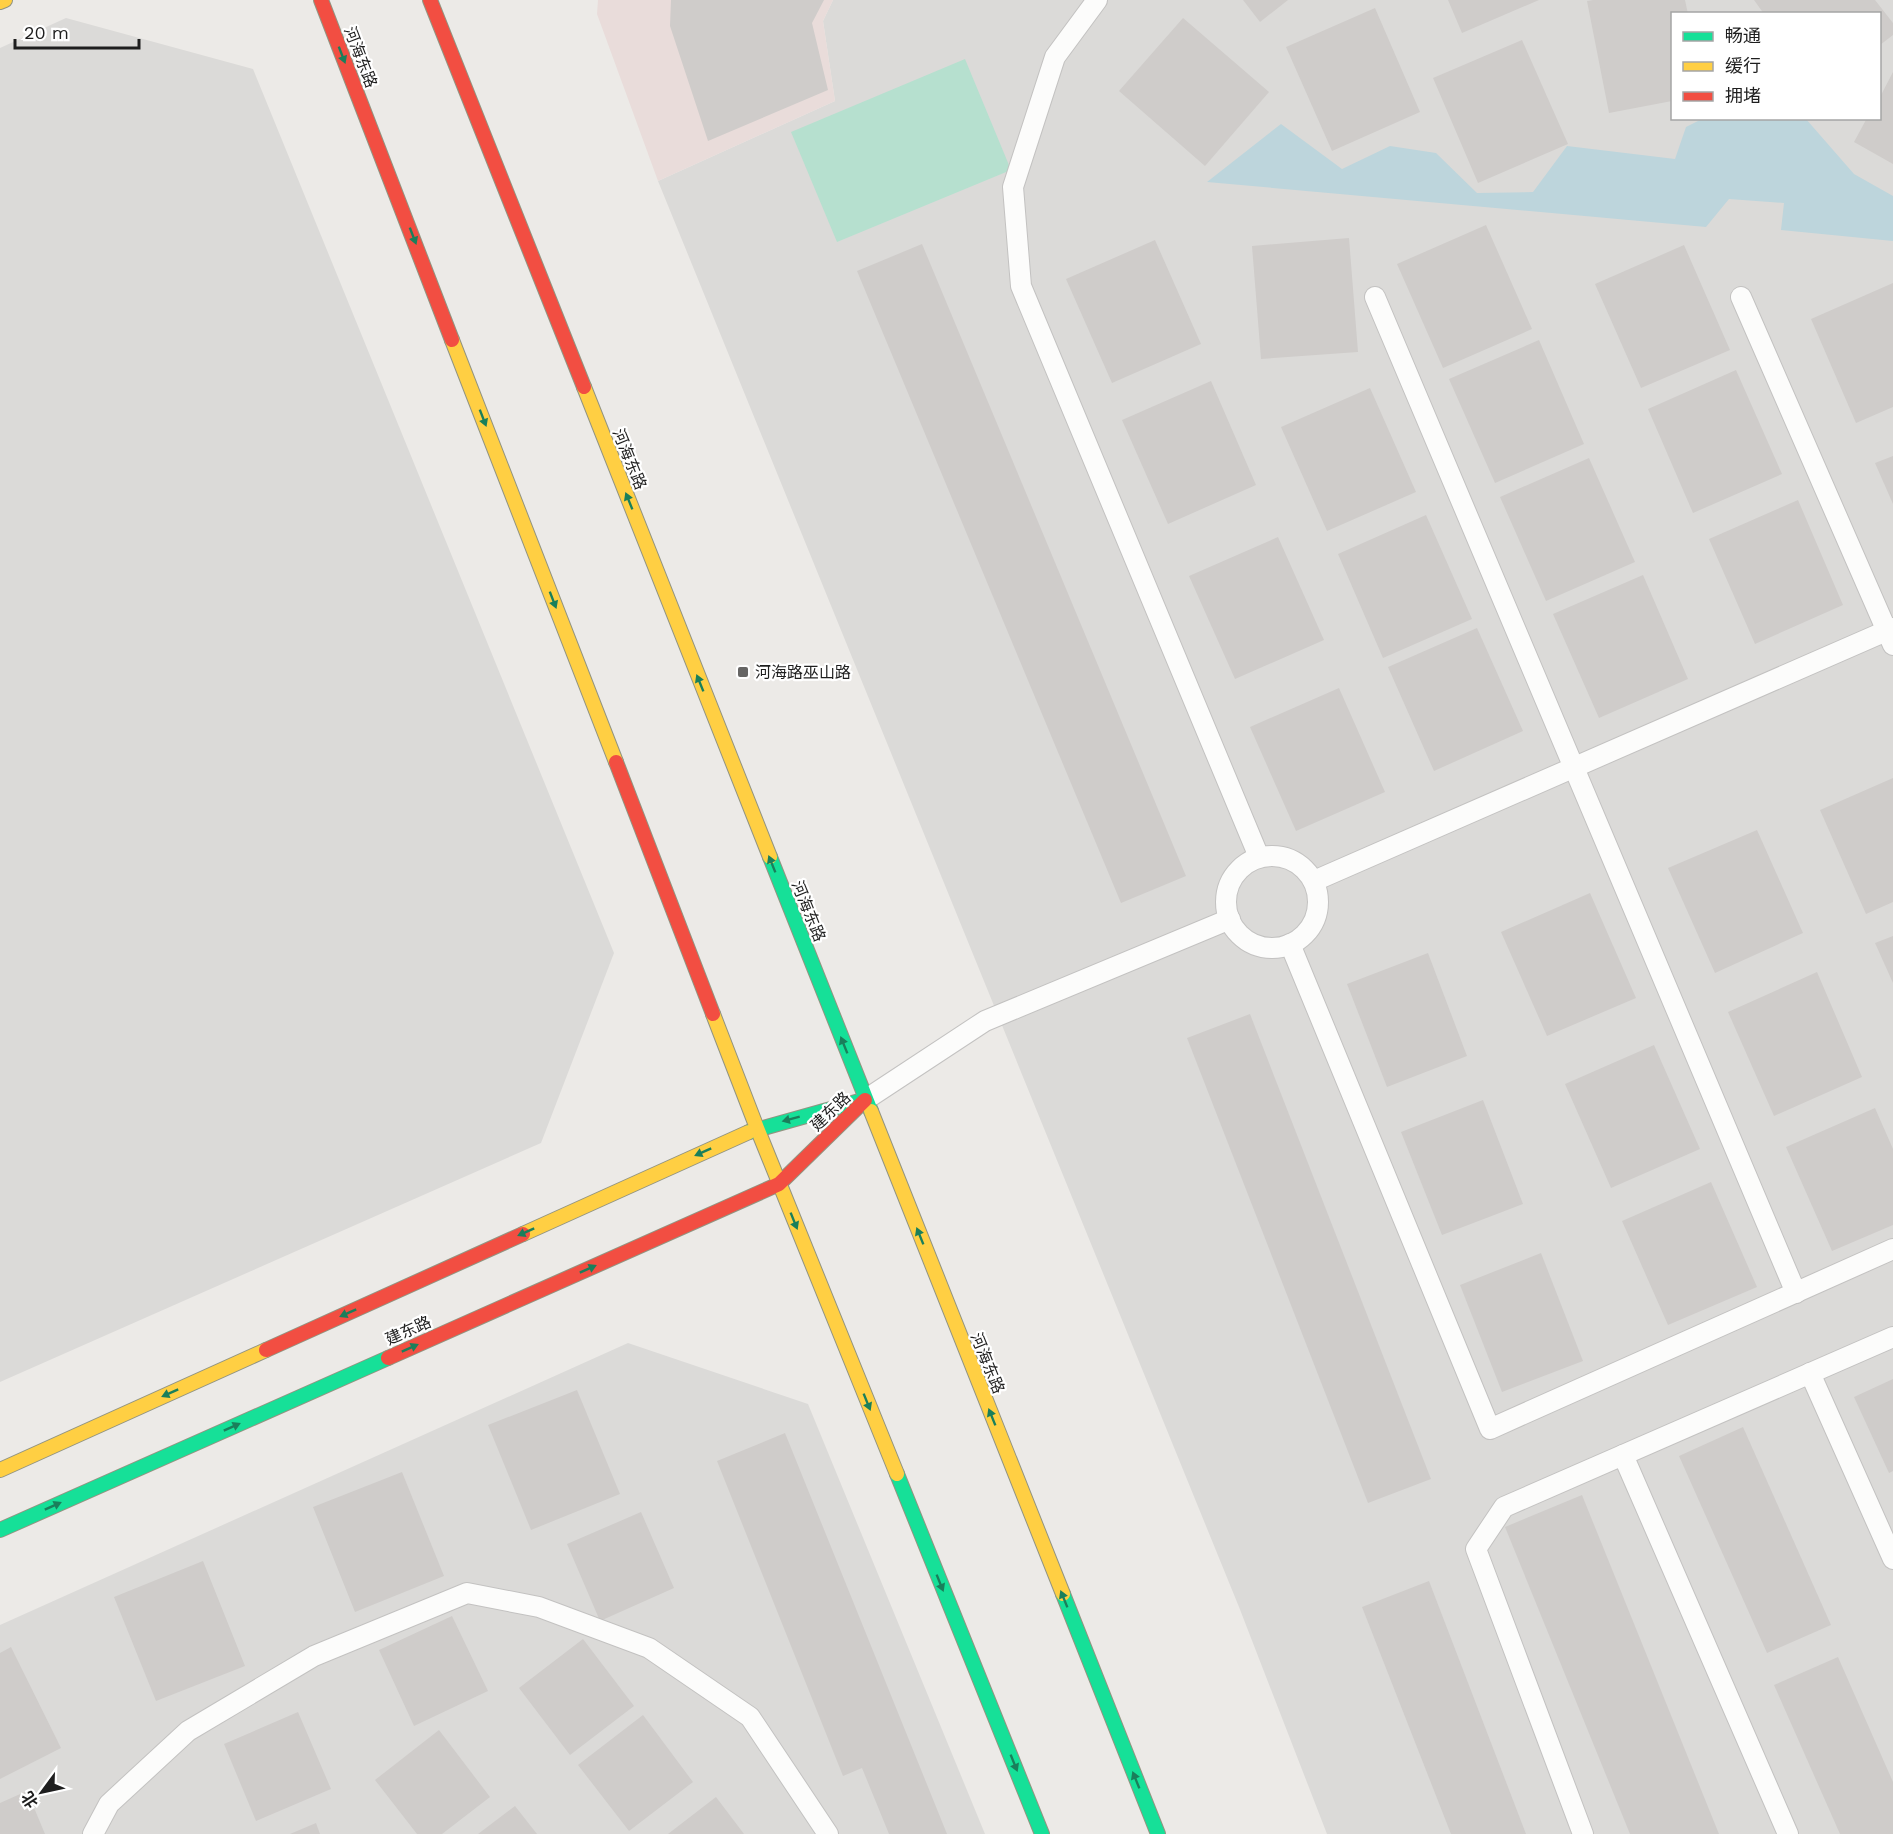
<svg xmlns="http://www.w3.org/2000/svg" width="1893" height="1834" viewBox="0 0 1893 1834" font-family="'Work Sans','Noto Sans SC',sans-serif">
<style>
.residential{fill:#dbdad8;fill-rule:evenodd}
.commercial{fill:#e9dcda}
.pitch{fill:#b6e0cf}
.water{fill:#bdd5dc}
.building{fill:#cfccca}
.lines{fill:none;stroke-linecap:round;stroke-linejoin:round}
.lane-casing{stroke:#c3c2c1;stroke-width:22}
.fast-casing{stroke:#929481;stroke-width:16}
.slow-casing{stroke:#929481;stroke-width:16}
.jam-casing{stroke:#929481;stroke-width:16}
.lane{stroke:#fcfcfb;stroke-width:20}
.fast{stroke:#16e098;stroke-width:14}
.slow{stroke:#ffcf43;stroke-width:14}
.jam{stroke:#f24e42;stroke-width:14}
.oneway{fill:#1a7f5b}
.poi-dot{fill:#666564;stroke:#fff;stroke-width:2}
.labels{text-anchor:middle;stroke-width:4.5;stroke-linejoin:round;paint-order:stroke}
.street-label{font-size:16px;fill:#1e1e1e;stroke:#fff}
.poi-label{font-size:16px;fill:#1e1e1e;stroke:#fff;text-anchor:start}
</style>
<rect width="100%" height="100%" fill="#eceae7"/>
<g class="residential">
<path d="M833,0H1893V1834H1327L1239,1607L658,181L835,101L823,21ZM1672,14H1880V118H1672Z"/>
<path d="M66,18L253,69L614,953L541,1143L0,1382V48Z"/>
<path d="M628,1343L808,1404L985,1834H0V1625Z"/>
</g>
<path class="commercial" d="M598,0H833L823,21L835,101L658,181L597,14Z"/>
<path class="pitch" d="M965,59L1011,170L837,242L791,132Z"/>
<path class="water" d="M1702,119H1806L1854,174L1893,196V241L1781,230L1784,203L1729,199L1706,227L1207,182L1281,124L1342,169L1390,146L1436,153L1477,193L1533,192L1567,146L1675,159L1686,127Z"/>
<g class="building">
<path d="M671,0H824L812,23L828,90L708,141L670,26Z"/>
<path d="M1243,0H1288L1260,22Z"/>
<path d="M1448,0H1539L1462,33Z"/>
<path d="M1593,0H1685L1688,14H1672V101L1609,113L1587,1Z"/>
<path d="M1754,0H1875L1893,23V35L1880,45V14H1764Z"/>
<path d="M1375,8L1420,112L1332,151L1286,47Z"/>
<path d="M1183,18L1269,92L1205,166L1119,91Z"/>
<path d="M1522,40L1568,144L1478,183L1433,78Z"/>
<path d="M1893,72V164L1854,142L1867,118H1880V97Z"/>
<path d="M1486,225L1532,329L1443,368L1397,264Z"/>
<path d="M1349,238L1358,352L1261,359L1252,246Z"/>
<path d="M1155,240L1201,344L1112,383L1066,279Z"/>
<path d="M922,244L1186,876L1121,903L857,271Z"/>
<path d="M1684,245L1730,350L1641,388L1595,284Z"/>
<path d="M1893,283V407L1856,423L1811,319Z"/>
<path d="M1539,340L1584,444L1495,483L1449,379Z"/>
<path d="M1736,370L1782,474L1693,513L1648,409Z"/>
<path d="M1211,381L1256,485L1168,524L1122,420Z"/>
<path d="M1370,388L1416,492L1327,531L1281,427Z"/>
<path d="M1893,456V504L1875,463Z"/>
<path d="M1589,458L1635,562L1546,601L1500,497Z"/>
<path d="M1798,500L1843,605L1755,644L1709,539Z"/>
<path d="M1426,515L1472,619L1383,658L1338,554Z"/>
<path d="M1278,537L1324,640L1235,679L1189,576Z"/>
<path d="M1643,575L1688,679L1599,718L1553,614Z"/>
<path d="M1477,628L1523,731L1434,771L1388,667Z"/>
<path d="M1339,688L1385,792L1296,831L1250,727Z"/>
<path d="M1893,778V902L1866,914L1820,810Z"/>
<path d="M1757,830L1803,933L1715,973L1668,868Z"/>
<path d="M1590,893L1636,998L1547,1036L1501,932Z"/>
<path d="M1893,936V983L1875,943Z"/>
<path d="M1428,953L1467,1056L1387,1087L1347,984Z"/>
<path d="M1817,972L1862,1077L1774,1116L1728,1012Z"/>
<path d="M1250,1014L1431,1479L1368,1503L1187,1038Z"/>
<path d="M1654,1045L1700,1149L1611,1188L1565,1084Z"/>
<path d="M1483,1100L1523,1204L1442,1235L1401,1132Z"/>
<path d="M1875,1108L1893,1149V1225L1832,1251L1786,1147Z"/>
<path d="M1711,1182L1757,1287L1668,1325L1622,1221Z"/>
<path d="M1541,1253L1583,1361L1502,1392L1460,1285Z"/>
<path d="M1893,1379V1471L1889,1473L1854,1397Z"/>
<path d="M577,1390L620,1494L531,1530L488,1425Z"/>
<path d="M1743,1427L1831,1625L1767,1653L1679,1456Z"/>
<path d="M785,1433L947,1834H889L862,1768L843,1776L717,1461Z"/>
<path d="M402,1472L444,1576L355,1612L313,1507Z"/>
<path d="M1582,1495L1719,1834H1630L1505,1527Z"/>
<path d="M641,1512L674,1588L600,1621L567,1544Z"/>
<path d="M203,1561L245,1666L156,1701L114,1597Z"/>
<path d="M1429,1581L1526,1834H1451L1362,1607Z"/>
<path d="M452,1616L488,1691L414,1726L379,1650Z"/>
<path d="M583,1639L634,1706L570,1755L519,1688Z"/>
<path d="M11,1647L61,1748L0,1779V1653Z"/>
<path d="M1838,1657L1893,1782V1834H1840L1774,1685Z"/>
<path d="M298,1712L331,1789L256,1821L224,1744Z"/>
<path d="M643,1715L693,1782L629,1831L578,1765Z"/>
<path d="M439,1730L490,1797L442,1834H417L375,1780Z"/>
<path d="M27,1791L45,1834H0V1803Z"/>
<path d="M716,1797L744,1834H668Z"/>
<path d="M515,1806L537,1834H478Z"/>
<path d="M316,1823L320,1834H290Z"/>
</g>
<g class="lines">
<g class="lane-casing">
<g id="lane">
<path d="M1097,0L1055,57L1013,187L1021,286L1259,857"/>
<path d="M1375,297L1796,1293"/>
<path d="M1741,297L1893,645"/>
<circle cx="1272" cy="902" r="46"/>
<path d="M1314,881L1893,628"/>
<path d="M1290,944L1490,1429L1893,1249"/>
<path d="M865,1100L985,1021L1230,919"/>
<path d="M1810,1373L1893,1559"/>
<path d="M1623,1455L1788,1834"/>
<path d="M93,1834L109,1804L188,1731L314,1656L467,1593L539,1607L649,1648L750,1717L828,1834"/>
<path d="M1583,1834L1476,1549L1504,1507L1893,1337"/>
</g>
</g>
<g class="fast-casing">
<g id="fast">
<path d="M770,857L871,1111"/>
<path d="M749,1132L863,1100"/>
<path d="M897,1474L1042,1834"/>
<path d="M0,1530L388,1358"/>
<path d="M1063,1594L1158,1834"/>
</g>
</g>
<g class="slow-casing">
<g id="slow">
<path d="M0,2L5,0"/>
<path d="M452,340L616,762"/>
<path d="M584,387L770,857"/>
<path d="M713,1014L757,1128L897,1474"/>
<path d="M871,1111L1063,1594"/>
<path d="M523,1234L749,1132"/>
<path d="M0,1470L266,1350"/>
</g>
</g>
<g class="jam-casing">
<g id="jam">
<path d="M321,0L452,340"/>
<path d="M430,0L584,387"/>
<path d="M616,762L713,1014"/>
<path d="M266,1350L523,1234"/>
<path d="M388,1358L779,1184L865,1100"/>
</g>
</g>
<use href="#lane" class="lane"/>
<use href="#fast" class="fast"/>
<use href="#slow" class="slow"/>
<use href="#jam" class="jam"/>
</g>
<defs><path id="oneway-solid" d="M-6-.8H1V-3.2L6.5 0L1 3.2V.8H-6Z" transform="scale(1.5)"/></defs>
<g class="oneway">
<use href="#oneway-solid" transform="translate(342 55) rotate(69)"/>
<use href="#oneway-solid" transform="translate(413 236) rotate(69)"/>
<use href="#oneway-solid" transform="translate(483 418) rotate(69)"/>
<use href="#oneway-solid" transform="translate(629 501) rotate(-112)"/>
<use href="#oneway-solid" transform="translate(553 600) rotate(69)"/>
<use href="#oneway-solid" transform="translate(700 683) rotate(-112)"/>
<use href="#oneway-solid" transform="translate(772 864) rotate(-112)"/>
<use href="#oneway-solid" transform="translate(844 1045) rotate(-112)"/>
<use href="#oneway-solid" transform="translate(791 1119) rotate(165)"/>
<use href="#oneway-solid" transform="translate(703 1152) rotate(156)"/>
<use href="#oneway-solid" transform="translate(794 1221) rotate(68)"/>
<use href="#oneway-solid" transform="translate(526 1232) rotate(156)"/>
<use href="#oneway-solid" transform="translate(920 1236) rotate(-112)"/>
<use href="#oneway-solid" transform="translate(588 1269) rotate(-24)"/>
<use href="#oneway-solid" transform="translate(348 1313) rotate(156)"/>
<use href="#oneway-solid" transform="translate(410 1348) rotate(-24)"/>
<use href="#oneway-solid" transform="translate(170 1393) rotate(156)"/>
<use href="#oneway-solid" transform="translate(867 1402) rotate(68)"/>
<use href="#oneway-solid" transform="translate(992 1417) rotate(-112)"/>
<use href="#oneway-solid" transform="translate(232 1427) rotate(-24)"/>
<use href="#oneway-solid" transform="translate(53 1506) rotate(-24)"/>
<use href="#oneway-solid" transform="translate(940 1583) rotate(68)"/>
<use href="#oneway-solid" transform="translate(1064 1599) rotate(-112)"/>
<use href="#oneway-solid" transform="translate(1014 1763) rotate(68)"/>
<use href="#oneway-solid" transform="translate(1136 1780) rotate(-112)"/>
</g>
<rect class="poi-dot" x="737" y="666" width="12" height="12" rx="3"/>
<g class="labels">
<g class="street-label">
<text transform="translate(361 57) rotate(69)" y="6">河海东路</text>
<text transform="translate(630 459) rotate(68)" y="6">河海东路</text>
<text transform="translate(809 911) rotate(68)" y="6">河海东路</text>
<text transform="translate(830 1111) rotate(-44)" y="6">建东路</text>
<text transform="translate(408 1330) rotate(-24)" y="6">建东路</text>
<text transform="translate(988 1363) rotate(68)" y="6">河海东路</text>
</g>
<g class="poi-label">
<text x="755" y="678">河海路巫山路</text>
</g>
</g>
<rect x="1671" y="12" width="210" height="108" fill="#ffffff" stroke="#a5a5a5" stroke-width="1.5"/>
<rect x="1683" y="32" width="30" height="9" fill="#16e098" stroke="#a5a5a5" stroke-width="1.5"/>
<text x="1725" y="42" font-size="18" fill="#1e1e1e">畅通</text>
<rect x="1683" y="62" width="30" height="9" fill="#ffcf43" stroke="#a5a5a5" stroke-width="1.5"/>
<text x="1725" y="72" font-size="18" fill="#1e1e1e">缓行</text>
<rect x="1683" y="92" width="30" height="9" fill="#f24e42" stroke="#a5a5a5" stroke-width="1.5"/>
<text x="1725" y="102" font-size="18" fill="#1e1e1e">拥堵</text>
<g transform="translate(42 1792) rotate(237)" stroke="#ffffff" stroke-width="4.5" paint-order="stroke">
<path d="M0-4.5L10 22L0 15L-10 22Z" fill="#1e1e1e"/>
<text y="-9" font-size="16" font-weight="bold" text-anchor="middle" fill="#1e1e1e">北</text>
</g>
<path d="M15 39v9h124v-9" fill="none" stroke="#1e1e1e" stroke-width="3"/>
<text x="24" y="39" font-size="18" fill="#1e1e1e" stroke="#ffffff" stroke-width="4.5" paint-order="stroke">20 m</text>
</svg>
